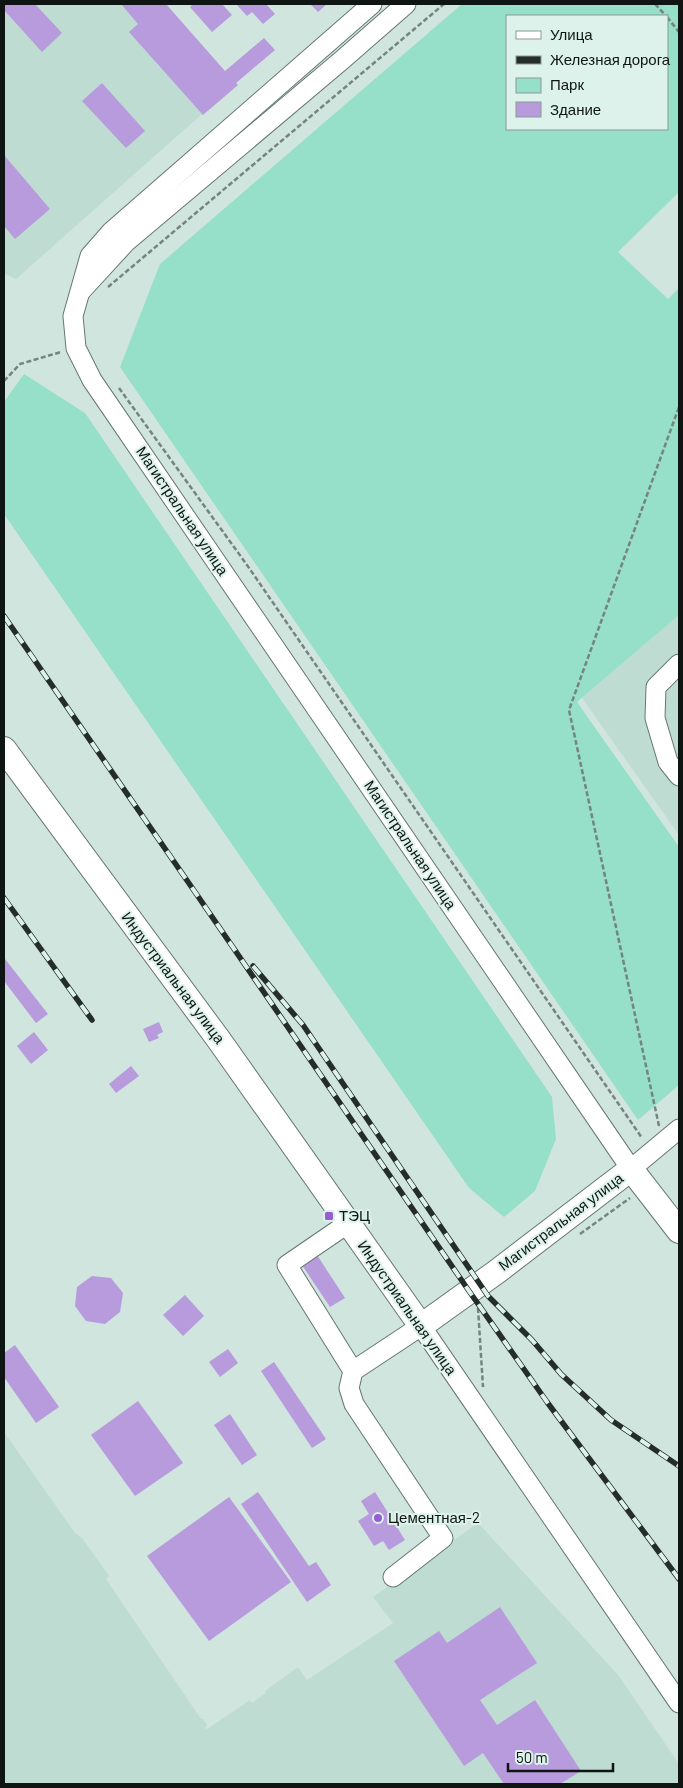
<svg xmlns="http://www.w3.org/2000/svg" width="683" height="1788" viewBox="0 0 683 1788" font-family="Barlow,sans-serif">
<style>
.built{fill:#bedcd2}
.green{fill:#96dfc9;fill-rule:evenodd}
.building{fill:#b89bdd}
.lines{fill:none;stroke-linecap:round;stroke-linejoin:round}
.minor-casing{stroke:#647771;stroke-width:21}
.major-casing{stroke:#647771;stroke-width:26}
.path{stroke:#75847f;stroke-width:2.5;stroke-dasharray:5 2.5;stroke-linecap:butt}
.minor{stroke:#fff;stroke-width:19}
.major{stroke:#fff;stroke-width:24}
.rail-casing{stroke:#242d2a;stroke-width:5.5}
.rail{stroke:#ddf2eb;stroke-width:4;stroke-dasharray:11;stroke-linecap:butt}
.poi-dot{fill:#975dd5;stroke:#ddf2eb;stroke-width:2}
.labels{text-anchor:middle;stroke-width:4;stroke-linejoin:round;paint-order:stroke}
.street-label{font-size:15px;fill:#0e1513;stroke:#ddf2eb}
.poi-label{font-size:15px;fill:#0e1513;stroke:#ddf2eb;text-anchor:start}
</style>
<rect width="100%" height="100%" fill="#d0e5de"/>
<g class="built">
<path d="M4,4H138L211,106L16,279L4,273Z"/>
<path d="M679,615V835L582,698Z"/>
<path d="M4,1432L75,1533L82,1538L109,1576L106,1579L201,1719H203L207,1725L205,1728L207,1729L250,1700L252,1703L266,1693L265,1691L298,1667L307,1680L393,1623L373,1597L478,1523L619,1676L679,1764V1784H4Z"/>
</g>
<g class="green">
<path d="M462,4H679V192L618,252L668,299L679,288V615L577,702L679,847V1085L638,1120L120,367L160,264ZM507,16H667V129H507Z"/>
<path d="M24,374L85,413L552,1097L556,1139L535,1191L504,1217L469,1188L4,514V402Z"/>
</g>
<g class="building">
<path d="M4,4H35L62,33L42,52L4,10Z"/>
<path d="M121,4H166L225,71L264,38L275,50L236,83L238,85L203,115L129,32L138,24Z"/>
<path d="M193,4H222L232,15L212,32L190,7Z"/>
<path d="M236,4H266L275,14L263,24L252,12L247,16Z"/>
<path d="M310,4H327L318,12Z"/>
<path d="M102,83L145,131L126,148L82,101Z"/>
<path d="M4,155L50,209L15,239L4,226Z"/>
<path d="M5,959L48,1014L36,1023L4,981V960Z"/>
<path d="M159,1022L163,1032L157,1035L159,1038L149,1042L143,1029Z"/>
<path d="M34,1032L48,1050L31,1064L17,1046Z"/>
<path d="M131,1066L139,1076L116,1093L109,1084Z"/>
<path d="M315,1252L345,1298L330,1307L300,1262Z"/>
<path d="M92,1276L111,1278L123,1293L120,1312L105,1324L86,1321L75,1306L77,1287Z"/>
<path d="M185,1295L204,1316L183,1336L163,1315Z"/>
<path d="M15,1345L59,1407L36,1423L4,1377V1353Z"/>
<path d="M228,1349L238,1363L220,1377L209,1362Z"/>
<path d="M274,1362L326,1439L312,1448L261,1371Z"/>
<path d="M138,1401L183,1463L135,1496L91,1435Z"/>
<path d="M230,1414L257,1455L242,1465L214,1425Z"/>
<path d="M258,1492L309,1566L316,1562L331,1585L307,1602L241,1504Z"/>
<path d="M375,1492L405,1540L389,1550L383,1541L374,1546L358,1521L369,1514L361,1501Z"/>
<path d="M229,1497L291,1582L209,1641L147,1556Z"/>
<path d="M500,1607L537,1663L480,1700L497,1725L535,1700L581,1771L560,1784H504L483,1753L464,1766L394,1661L439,1631L447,1643Z"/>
</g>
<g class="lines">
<g class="minor-casing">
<g id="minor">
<path d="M372,4L111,232L90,256L73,316L76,348L92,380L631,1169L679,1129"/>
<path d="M81,291L126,242L342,60L406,4"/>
<path d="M679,664L656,687L655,718L668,762L679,776"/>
<path d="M347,1224L287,1265L353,1371"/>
<path d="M393,1577L443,1538L354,1404L349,1388L353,1371L421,1326L679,1703"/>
</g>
</g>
<g class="major-casing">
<path id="major" d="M4,749L219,1040L421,1326L495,1273L631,1169L679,1231"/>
</g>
<g class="path">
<path d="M655,4L666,16"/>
<path d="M667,17L679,32"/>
<path d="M108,287L444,4"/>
<path d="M4,381L20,364L61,352"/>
<path d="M119,388L247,565L642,1138"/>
<path d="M659,1126L569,710L679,407"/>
<path d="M580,1234L630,1198"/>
<path d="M478,1308L483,1387"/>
</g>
<use href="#minor" class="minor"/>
<use href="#major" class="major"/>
<g class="rail-casing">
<g id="rail">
<path d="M4,616L195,892L469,1291L547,1402L679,1579"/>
<path d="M4,898L92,1020"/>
<path d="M253,966L303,1025L488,1296L532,1340L561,1374L611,1420L679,1466"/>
</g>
</g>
<use href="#rail" class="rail"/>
</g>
<g class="poi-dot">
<rect x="324" y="1211" width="10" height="10" rx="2.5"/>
<circle cx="378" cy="1518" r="5"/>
</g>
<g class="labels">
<g class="street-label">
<text transform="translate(182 511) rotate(56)" y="5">Магистральная улица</text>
<text transform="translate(410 845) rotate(56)" y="5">Магистральная улица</text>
<text transform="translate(173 978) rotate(53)" y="5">Индустриальная улица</text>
<text transform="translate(561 1222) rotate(-37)" y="5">Магистральная улица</text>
<text transform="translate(407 1308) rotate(55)" y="5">Индустриальная улица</text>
</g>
<g class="poi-label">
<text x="339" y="1221">ТЭЦ</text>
<text x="388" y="1523">Цементная-2</text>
</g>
</g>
<rect width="683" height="1788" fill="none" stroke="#0e1513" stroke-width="10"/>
<rect x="506" y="15" width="162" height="115" fill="#ddf2eb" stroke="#8a9a95"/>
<rect x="516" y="31" width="25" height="8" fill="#ffffff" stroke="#8a9a95"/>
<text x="550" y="40" font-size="15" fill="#0e1513">Улица</text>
<rect x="516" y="56" width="25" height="8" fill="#242d2a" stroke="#8a9a95"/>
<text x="550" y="65" font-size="15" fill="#0e1513">Железная дорога</text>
<rect x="516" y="78" width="25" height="15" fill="#96dfc9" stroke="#8a9a95"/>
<text x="550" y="90" font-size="15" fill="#0e1513">Парк</text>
<rect x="516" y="102" width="25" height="15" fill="#b89bdd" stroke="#8a9a95"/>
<text x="550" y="115" font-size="15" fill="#0e1513">Здание</text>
<path d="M508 1763v8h105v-8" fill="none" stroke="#0e1513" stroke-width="2.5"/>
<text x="516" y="1763" font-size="15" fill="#0e1513" stroke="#ddf2eb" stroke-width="4" paint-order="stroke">50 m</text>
</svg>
